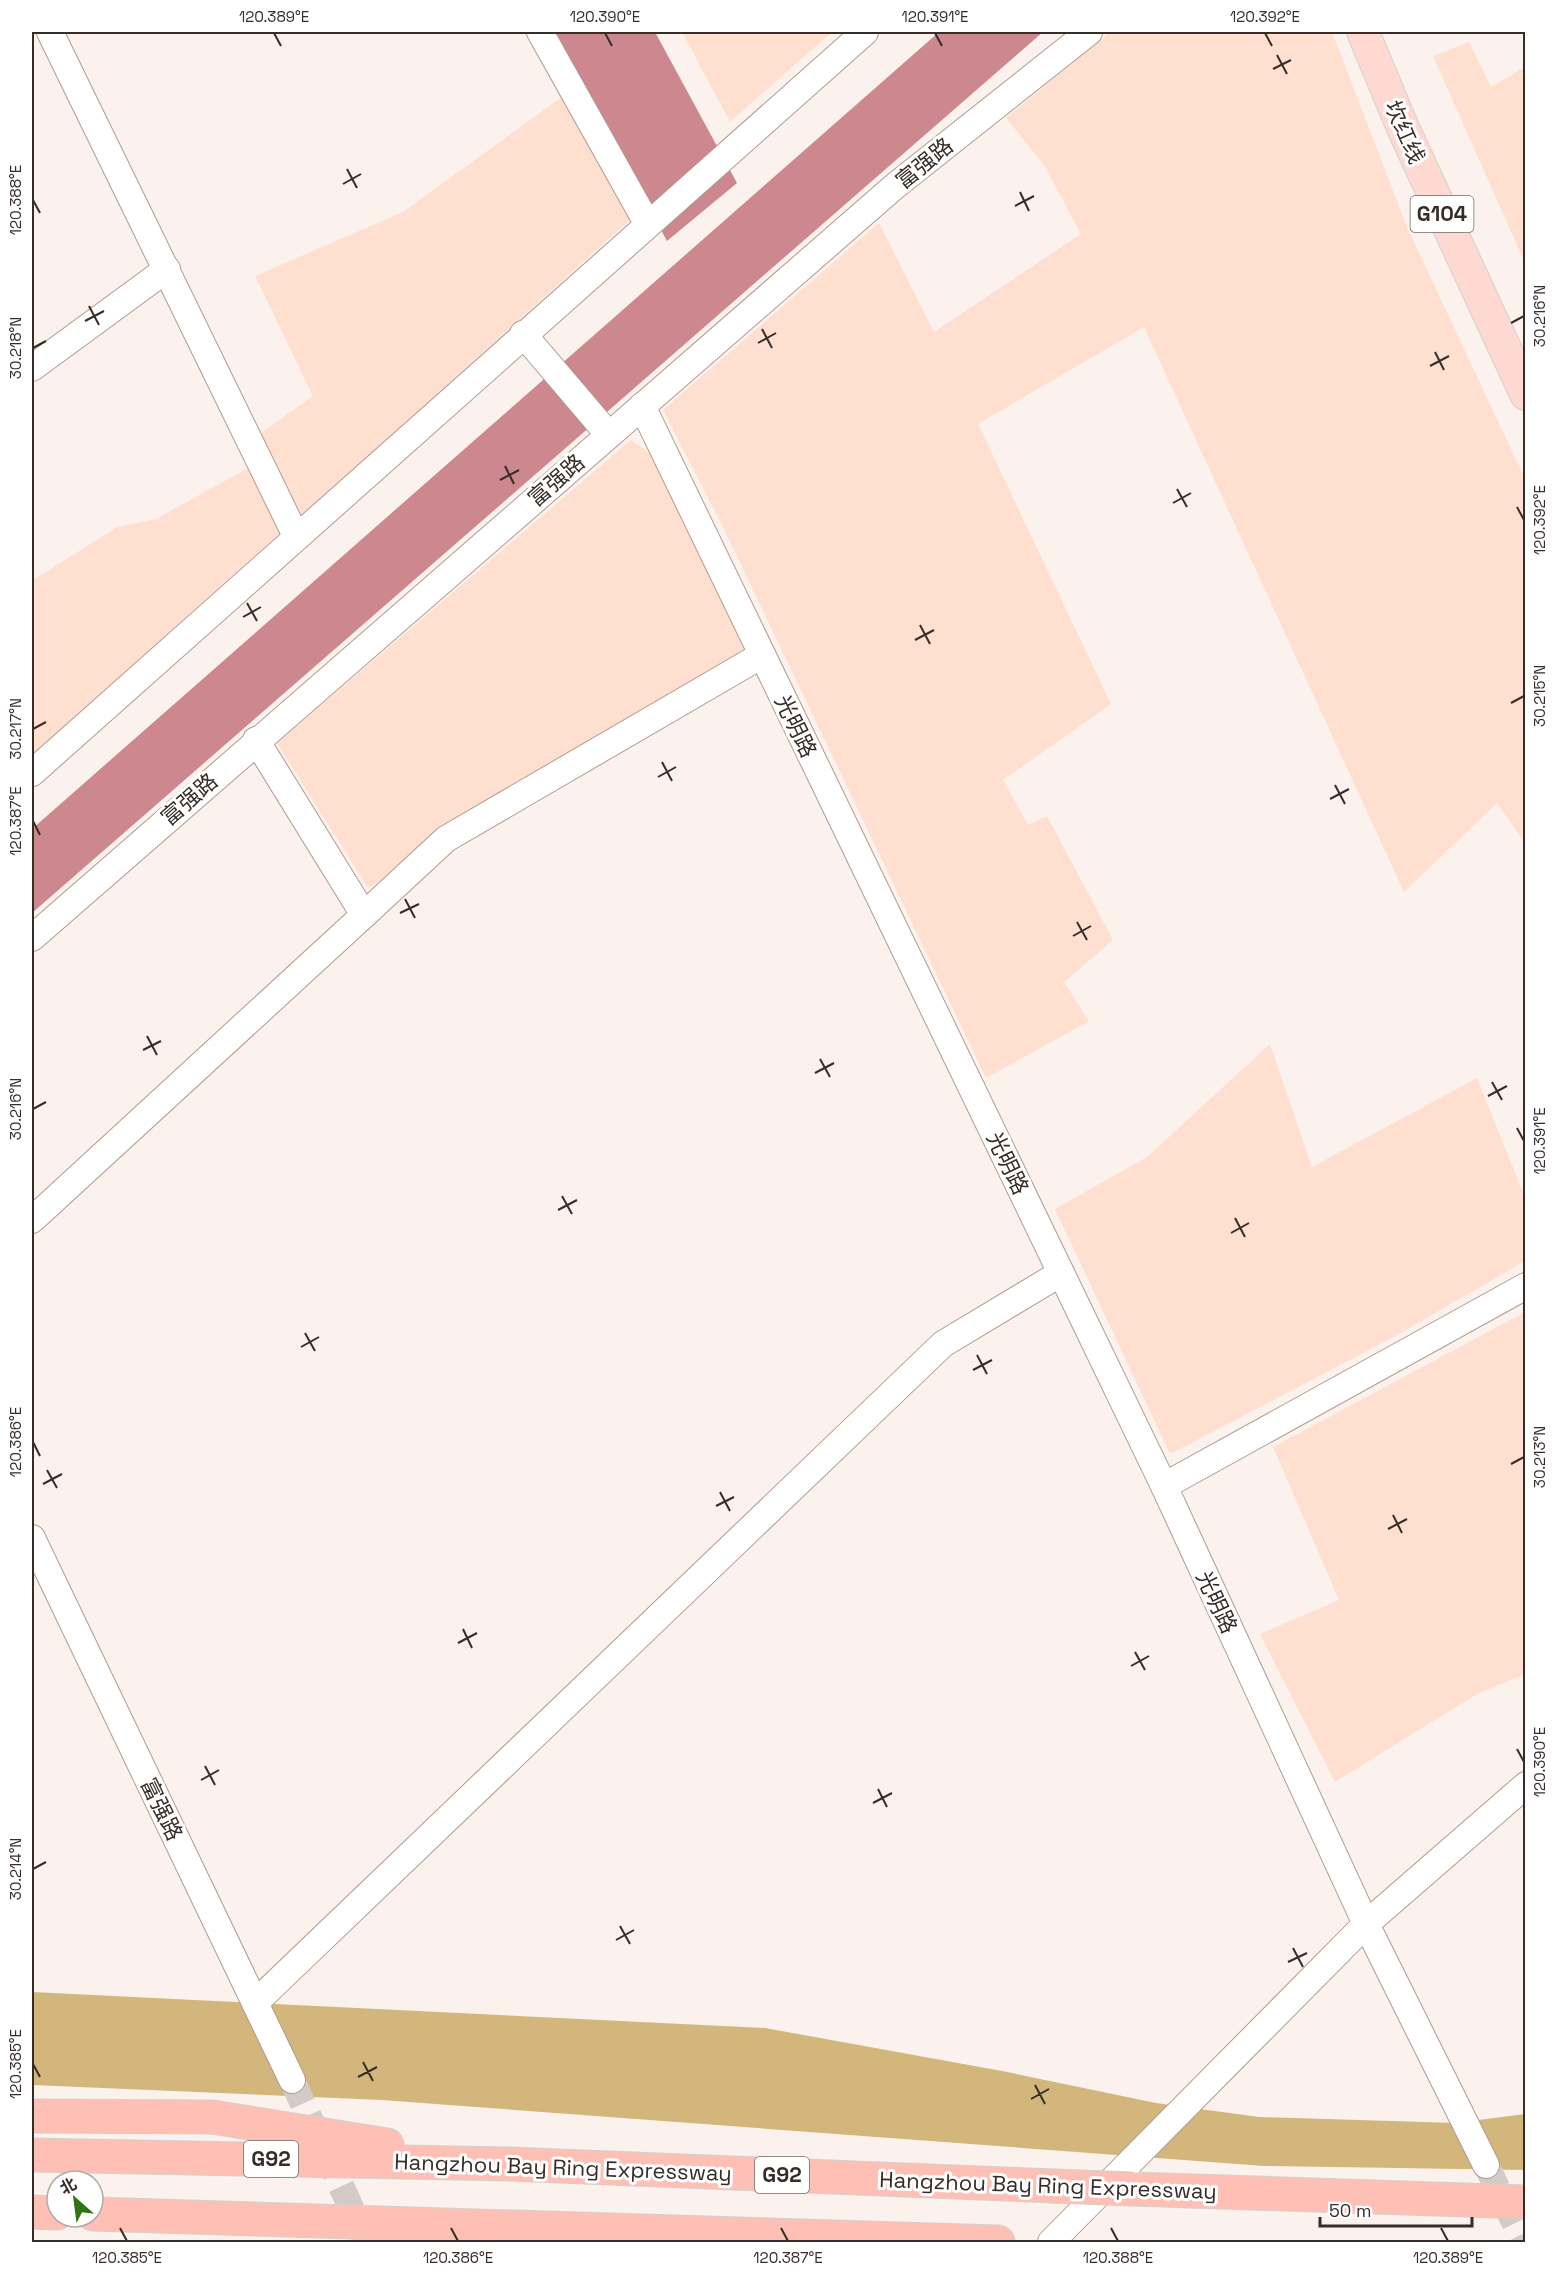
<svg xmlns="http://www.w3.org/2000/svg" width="1557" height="2274" viewBox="0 0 1557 2274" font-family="'Space Grotesk','Noto Sans SC',sans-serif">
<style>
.built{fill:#ffdfcf}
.forest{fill:#d3b67b}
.water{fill:#cc878f}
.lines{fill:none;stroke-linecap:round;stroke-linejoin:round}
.minor-tunnel{stroke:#d4cbc6;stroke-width:26;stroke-dasharray:26 13;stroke-linecap:butt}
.minor-casing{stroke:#b19a8f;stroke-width:28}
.major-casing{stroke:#d3d1d0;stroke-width:34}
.highway-casing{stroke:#d3d1d0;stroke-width:35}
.minor{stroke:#fff;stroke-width:26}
.major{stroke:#fed9d2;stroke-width:32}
.highway{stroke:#febfb4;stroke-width:33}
.highway-bridge-casing{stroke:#d3d1d0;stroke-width:35;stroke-linecap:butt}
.highway-bridge{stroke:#febfb4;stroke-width:33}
.ticks{fill:none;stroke:#362d29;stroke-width:2}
.labels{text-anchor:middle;stroke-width:6;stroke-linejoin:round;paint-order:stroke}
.shield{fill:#fff;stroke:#726c69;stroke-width:1.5}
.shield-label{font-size:21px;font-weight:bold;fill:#362d29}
.street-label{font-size:22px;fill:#362d29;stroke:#fff}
.neatline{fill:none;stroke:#362d29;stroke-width:2}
.ticks-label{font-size:15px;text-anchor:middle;fill:#362d29}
</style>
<rect width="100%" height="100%" fill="#fbf2ed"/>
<g class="built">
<path d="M682,32H832L730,122Z"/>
<path d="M1110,32H1332L1407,227L1525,479V843L1497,803L1404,892L1144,327L978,424L1111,704L1003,780L1028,825L1047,816L1113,940L1064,982L1089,1021L986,1078L725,531L663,410L879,223L934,332L1081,234L1044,165L1006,118Z"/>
<path d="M1469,42L1491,87L1525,67V263L1433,56Z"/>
<path d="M566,94L634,216L302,515L260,434L313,396L255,276L403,212Z"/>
<path d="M631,440L673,470L762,655L631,725L368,888L277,743Z"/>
<path d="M250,467L282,531L32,755V581L117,527L156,519Z"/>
<path d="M1270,1044L1312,1167L1477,1078L1525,1197V1261L1390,1339L1170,1454L1055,1209L1147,1157Z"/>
<path d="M1525,1312V1674L1477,1694L1335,1782L1260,1634L1339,1600L1273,1447Z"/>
</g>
<path class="forest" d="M32,1992L765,2028L1002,2071L1156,2103L1259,2117L1456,2123L1525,2114V2170L1264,2166L382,2100L32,2085Z"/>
<g class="water">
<path d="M553,32H655L737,183L667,241Z"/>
<path d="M939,32H1043L32,913V829Z"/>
</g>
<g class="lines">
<g class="minor-tunnel">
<path d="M292,2080L367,2242"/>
<path d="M1486,2165L1524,2242"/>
</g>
<g class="minor-casing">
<g id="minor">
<path d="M50,32L296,536"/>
<path d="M540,32L647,223"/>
<path d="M523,334L609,435"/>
<path d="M32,368L167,269"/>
<path d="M642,406L1164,1486L1366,1924L1486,2165"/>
<path d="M32,773L865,32"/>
<path d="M364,915L446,839L762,655"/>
<path d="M32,938L895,186L1089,32"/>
<path d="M32,1220L364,915L256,740"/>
<path d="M1164,1486L1526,1286"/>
<path d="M32,1538L292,2080"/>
<path d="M255,2003L943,1344L1061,1273"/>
<path d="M1051,2242L1366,1924L1526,1785"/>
</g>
</g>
<g class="major-casing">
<path id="major" d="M1363,32L1403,128L1526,394"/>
</g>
<g class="highway-casing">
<g id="highway">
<path d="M32,2116L212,2117L387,2145"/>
<path d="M32,2155L510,2164L1054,2186"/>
<path d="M1132,2189L1526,2202"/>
<path d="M32,2212L57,2213"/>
<path d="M93,2214L998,2242"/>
</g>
</g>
<use href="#minor" class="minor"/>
<use href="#major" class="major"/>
<use href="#highway" class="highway"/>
<g class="highway-bridge-casing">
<path id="highway-bridge" d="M1054,2186L1132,2189"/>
</g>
<use href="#highway-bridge" class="highway-bridge"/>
</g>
<path class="ticks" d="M274,33L281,46M605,33L612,46M935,33L942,46M1265,33L1272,46M1277,55L1287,74M1273,69L1291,60M347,169L357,188M343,184L361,174M1020,192L1029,211M33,200L40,213M1015,206L1034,196M89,306L99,325M85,321L104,311M1511,323L1524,316M762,329L772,348M758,343L776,333M33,348L46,341M1435,352L1444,370M1430,366L1449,356M505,466L514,484M500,480L519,470M1177,489L1187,507M1173,503L1191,493M1517,507L1524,520M247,603L257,621M243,617L261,607M920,625L930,644M915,640L934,630M1511,703L1524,696M33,729L46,722M662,762L672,781M658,777L676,767M1335,785L1345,804M1330,799L1349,789M33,821L40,835M405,899L415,918M400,913L419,904M1077,922L1087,940M1073,936L1091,926M147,1036L157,1055M143,1050L161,1041M820,1059L830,1077M815,1073L834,1063M1492,1082L1502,1100M1488,1096L1507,1086M33,1109L46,1102M1517,1128L1524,1141M562,1196L572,1214M558,1210L577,1200M1235,1218L1245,1237M1231,1233L1249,1223M305,1333L315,1351M301,1347L319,1337M977,1355L987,1374M973,1370L992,1360M33,1442L40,1456M1511,1464L1524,1457M47,1470L57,1488M43,1484L62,1474M720,1492L730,1511M716,1506L734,1497M1393,1515L1402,1533M1388,1529L1407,1519M463,1629L472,1648M458,1643L477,1633M1135,1652L1145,1670M1131,1666L1149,1656M1517,1749L1524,1762M205,1766L215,1785M201,1780L219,1770M878,1789L887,1807M873,1803L892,1793M33,1869L46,1862M620,1926L630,1944M616,1940L634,1930M1293,1948L1303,1967M1288,1962L1307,1953M363,2062L373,2081M33,2064L40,2077M358,2077L377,2067M1035,2085L1045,2104M1031,2099L1049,2089M120,2228L127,2241M451,2228L458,2241M781,2228L788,2241M1111,2228L1118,2241M1441,2228L1448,2241"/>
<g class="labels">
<g class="shield">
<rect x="1410.5" y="196" width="63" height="36" rx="4.5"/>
<rect x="244" y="2141" width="54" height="36" rx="4.5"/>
<rect x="755" y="2157" width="54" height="36" rx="4.5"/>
</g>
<g class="shield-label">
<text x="1442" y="221">G104</text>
<text x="271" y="2166">G92</text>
<text x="782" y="2182">G92</text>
</g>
<g class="street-label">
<text transform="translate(1405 132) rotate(66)" y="8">坎红线</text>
<text transform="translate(924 163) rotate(-39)" y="8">富强路</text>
<text transform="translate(556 480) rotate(-41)" y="8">富强路</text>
<text transform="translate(796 726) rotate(64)" y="8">光明路</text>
<text transform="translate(189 799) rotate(-41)" y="8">富强路</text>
<text transform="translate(1008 1163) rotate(64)" y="8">光明路</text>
<text transform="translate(1217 1602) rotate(65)" y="8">光明路</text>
<text transform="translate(162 1809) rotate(64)" y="8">富强路</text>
<text transform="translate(563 2167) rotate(2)" y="8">Hangzhou Bay Ring Expressway</text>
<text transform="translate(1048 2185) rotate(2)" y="8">Hangzhou Bay Ring Expressway</text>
</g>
</g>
<rect width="1557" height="2274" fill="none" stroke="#ffffff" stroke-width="66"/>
<g transform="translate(75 2199) rotate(332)"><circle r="28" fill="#ffffff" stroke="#afaba9" stroke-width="1.5"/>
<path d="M0-4.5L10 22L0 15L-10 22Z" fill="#2f7312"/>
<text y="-9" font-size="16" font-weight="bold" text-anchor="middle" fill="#362d29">北</text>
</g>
<path d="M1320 2217v9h152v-9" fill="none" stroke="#362d29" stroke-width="3"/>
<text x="1329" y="2217" font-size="18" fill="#362d29" stroke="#ffffff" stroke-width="4.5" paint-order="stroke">50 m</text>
<rect x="33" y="33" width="1491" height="2208" class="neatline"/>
<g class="ticks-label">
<text x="274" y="22">120.389°E</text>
<text x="605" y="22">120.390°E</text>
<text x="935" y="22">120.391°E</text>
<text x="1265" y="22">120.392°E</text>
<text transform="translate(16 200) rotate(-90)" y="5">120.388°E</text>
<text transform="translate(1540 316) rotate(-90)" y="5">30.216°N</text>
<text transform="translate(16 348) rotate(-90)" y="5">30.218°N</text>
<text transform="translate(1540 520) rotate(-90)" y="5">120.392°E</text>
<text transform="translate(1540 696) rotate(-90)" y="5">30.215°N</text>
<text transform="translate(16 729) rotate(-90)" y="5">30.217°N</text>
<text transform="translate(16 821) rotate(-90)" y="5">120.387°E</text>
<text transform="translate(16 1109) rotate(-90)" y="5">30.216°N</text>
<text transform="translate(1540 1141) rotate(-90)" y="5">120.391°E</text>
<text transform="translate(16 1442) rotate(-90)" y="5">120.386°E</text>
<text transform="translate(1540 1457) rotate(-90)" y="5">30.213°N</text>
<text transform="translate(1540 1762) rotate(-90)" y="5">120.390°E</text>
<text transform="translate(16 1869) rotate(-90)" y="5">30.214°N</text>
<text transform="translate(16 2064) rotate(-90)" y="5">120.385°E</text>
<text x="127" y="2263">120.385°E</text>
<text x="458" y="2263">120.386°E</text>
<text x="788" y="2263">120.387°E</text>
<text x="1118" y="2263">120.388°E</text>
<text x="1448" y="2263">120.389°E</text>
</g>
</svg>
